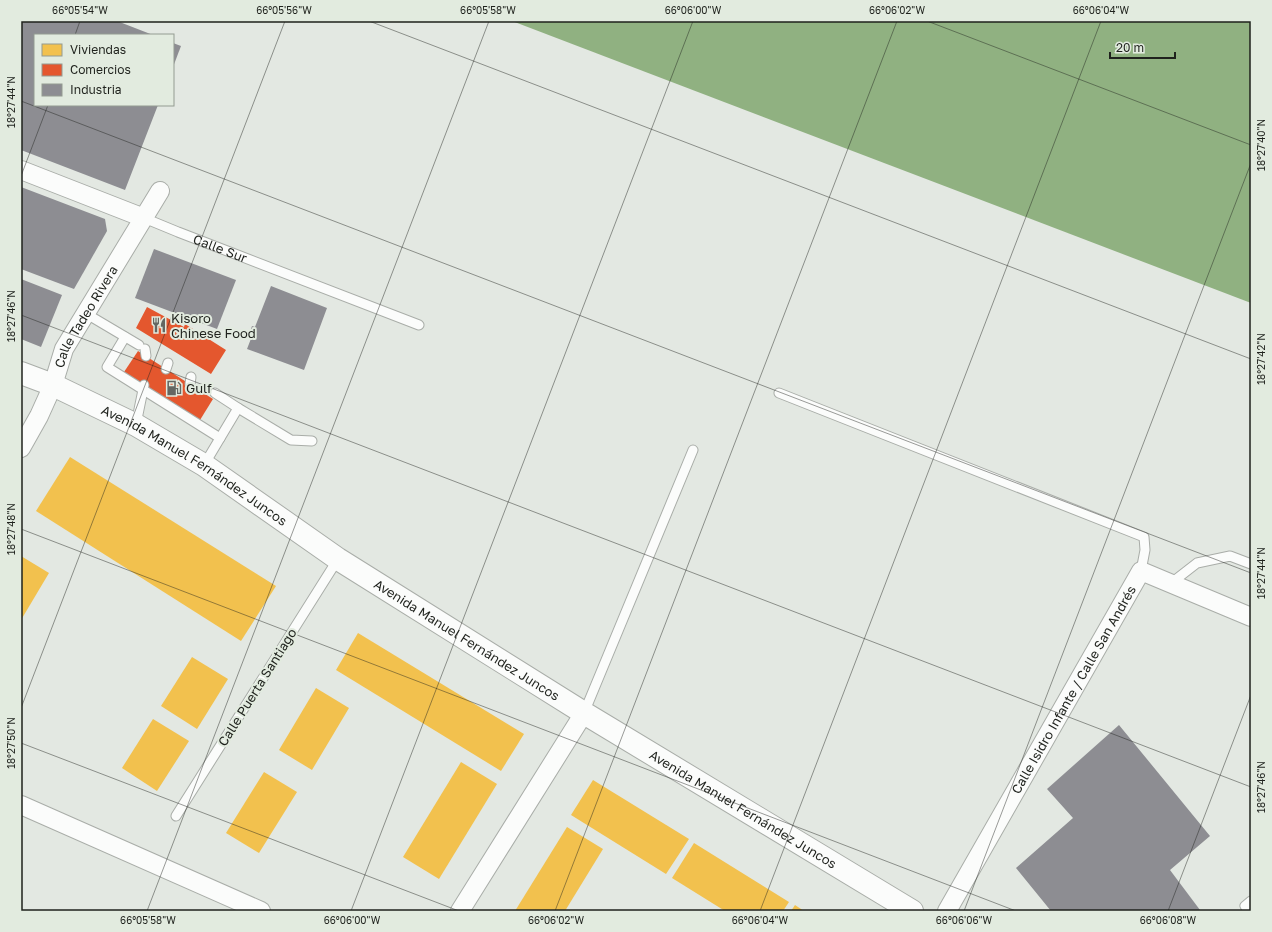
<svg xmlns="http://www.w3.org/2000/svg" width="1272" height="932" viewBox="0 0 1272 932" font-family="'Golos Text',sans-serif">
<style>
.water{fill:#90b181}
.homes{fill:#f2c14e}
.shops{fill:#e4572e}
.industry{fill:#8d8d92}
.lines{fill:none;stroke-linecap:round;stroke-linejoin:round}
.service-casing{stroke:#a9ada8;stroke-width:11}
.minor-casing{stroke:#a9ada8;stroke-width:20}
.secondary-casing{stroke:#a9ada8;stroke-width:24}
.service{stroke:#fbfcfb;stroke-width:9}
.minor{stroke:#fbfcfb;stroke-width:18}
.secondary{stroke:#fbfcfb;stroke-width:22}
.ticks{fill:none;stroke:#1f221d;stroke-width:1;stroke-opacity:0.45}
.labels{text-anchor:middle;stroke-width:4;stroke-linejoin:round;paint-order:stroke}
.street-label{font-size:13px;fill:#1f221d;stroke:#e2ebdf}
.poi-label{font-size:13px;fill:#1f221d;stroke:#e2ebdf;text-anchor:start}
.neatline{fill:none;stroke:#1f221d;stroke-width:1.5}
.ticks-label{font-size:10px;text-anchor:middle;fill:#1f221d}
</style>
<rect width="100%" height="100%" fill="#e3e8e2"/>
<path class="water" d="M512,21H1251V303Z"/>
<g class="homes">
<path d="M70,457L276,586L241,641L36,511Z"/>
<path d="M21,556L49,573L21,620Z"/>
<path d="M358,633L524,734L501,771L336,670Z"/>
<path d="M192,657L228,679L197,729L161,706Z"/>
<path d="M316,688L349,708L312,770L279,750Z"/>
<path d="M153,719L189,741L157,791L122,768Z"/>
<path d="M461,762L497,784L439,879L403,857Z"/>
<path d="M264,772L297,792L259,853L226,833Z"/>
<path d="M593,780L689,839L666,874L571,815Z"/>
<path d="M567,827L603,849L565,911H515Z"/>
<path d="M694,843L789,902L783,911H725L672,878Z"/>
<path d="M795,905L804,911H791Z"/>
</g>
<g class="shops">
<path d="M147,307L184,327L185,324L226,350L211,374L136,328Z"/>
<path d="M138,351L213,399L200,420L124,372Z"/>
</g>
<g class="industry">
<path d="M21,21H117L153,35H35V105H158L125,190L21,150Z"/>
<path d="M173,43L181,46L173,67Z"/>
<path d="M21,187L105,219L107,231L74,289L21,269Z"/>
<path d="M154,249L236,280L217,329L135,298Z"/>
<path d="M21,279L62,295L41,347L21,339Z"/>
<path d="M271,286L327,308L304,370L247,349L252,336L249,335L252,326L255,327Z"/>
<path d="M1119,725L1210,836L1170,870L1200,910L1199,911H1051L1016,868L1073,818L1047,789Z"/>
</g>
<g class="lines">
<g class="service-casing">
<g id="service">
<path id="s1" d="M144,218L178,232L419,325"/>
<path d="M85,313L139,345"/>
<path d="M125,337L107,367L220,438"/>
<path d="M145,349L146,356"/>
<path d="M166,369L168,363"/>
<path d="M190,384L191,377"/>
<path d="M779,393L1144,537L1145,550L1141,571"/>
<path d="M238,408L291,440L312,441"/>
<path d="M136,424L144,385"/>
<path d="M204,465L238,408L215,393"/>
<path d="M1170,584L1197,563L1230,556L1251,564"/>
<path d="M584,713L693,450"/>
<path d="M176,816L338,559"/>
<path d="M1248,911L1245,906L1251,901"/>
</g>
</g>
<g class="minor-casing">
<g id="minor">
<path d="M21,170L144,218"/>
<path id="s2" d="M21,448L39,416L53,385L64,349L160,191"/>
<path d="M21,805L261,911"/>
<path d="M460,911L584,713"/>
<path id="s3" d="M947,911L1141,571L1251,617"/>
</g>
</g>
<g class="secondary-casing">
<g id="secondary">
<path id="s4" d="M21,373L53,385L136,425L204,465L338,559L584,713L912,911"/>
</g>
</g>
<use href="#service" class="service"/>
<use href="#minor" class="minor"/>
<use href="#secondary" class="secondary"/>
</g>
<path class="ticks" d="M369,21L1251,359M927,21L1251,145M75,35L80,21M21,101L1251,573M21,176L48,105M21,315L1251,787M21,529L1016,911M21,708L285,21M21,743L459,911M147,911L489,21M351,911L693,21M555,911L897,21M760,911L1101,21M964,911L1251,163M1168,911L1251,695"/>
<defs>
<g id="restaurant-bare" transform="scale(1.2)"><path d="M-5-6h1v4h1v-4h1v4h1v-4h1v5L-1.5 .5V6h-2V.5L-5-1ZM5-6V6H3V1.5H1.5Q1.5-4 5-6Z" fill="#646762" stroke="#e2ebdf" stroke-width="2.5" paint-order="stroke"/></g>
<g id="fuel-bare" transform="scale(1.2)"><path d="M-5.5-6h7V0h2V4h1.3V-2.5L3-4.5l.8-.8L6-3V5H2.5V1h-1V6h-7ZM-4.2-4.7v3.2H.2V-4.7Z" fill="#646762" stroke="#e2ebdf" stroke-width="2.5" paint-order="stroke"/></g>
</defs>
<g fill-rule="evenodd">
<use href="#restaurant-bare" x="159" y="325"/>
<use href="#fuel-bare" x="174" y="388"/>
</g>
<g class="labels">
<g class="street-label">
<text dy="5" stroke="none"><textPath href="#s1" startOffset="82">Calle Sur</textPath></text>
<text dy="5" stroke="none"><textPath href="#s2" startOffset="147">Calle Tadeo Rivera</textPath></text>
<text dy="5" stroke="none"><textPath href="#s4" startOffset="197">Avenida Manuel Fernández Juncos</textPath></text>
<text dy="5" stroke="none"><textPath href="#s4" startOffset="521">Avenida Manuel Fernández Juncos</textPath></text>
<text transform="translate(257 687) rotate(-58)" y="5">Calle Puerta Santiago</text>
<text dy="5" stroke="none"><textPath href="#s3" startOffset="255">Calle Isidro Infante / Calle San Andrés</textPath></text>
<text dy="5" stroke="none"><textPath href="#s4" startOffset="845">Avenida Manuel Fernández Juncos</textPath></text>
</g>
<g class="poi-label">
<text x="171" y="323">Kisoro<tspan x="171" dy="15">Chinese Food</tspan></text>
<text x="186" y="393">Gulf</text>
</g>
</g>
<rect width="1272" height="932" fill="none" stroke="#e2ebdf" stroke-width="44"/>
<rect x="34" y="34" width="140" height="72" fill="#e2ebdf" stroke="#949b91"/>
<rect x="42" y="44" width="20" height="12" fill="#f2c14e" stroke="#949b91"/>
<text x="70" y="54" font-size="12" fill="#1f221d">Viviendas</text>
<rect x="42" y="64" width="20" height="12" fill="#e4572e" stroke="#949b91"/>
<text x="70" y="74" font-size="12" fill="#1f221d">Comercios</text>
<rect x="42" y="84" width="20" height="12" fill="#8d8d92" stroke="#949b91"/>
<text x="70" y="94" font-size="12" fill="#1f221d">Industria</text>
<path d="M1110 52v6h65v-6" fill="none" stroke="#1f221d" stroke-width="2"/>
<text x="1116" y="52" font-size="12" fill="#1f221d" stroke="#e2ebdf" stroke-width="3" paint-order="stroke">20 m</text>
<rect x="22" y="22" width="1228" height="888" class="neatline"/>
<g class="ticks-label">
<text x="80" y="14">66°05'54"W</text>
<text x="284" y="14">66°05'56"W</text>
<text x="488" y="14">66°05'58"W</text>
<text x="693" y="14">66°06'00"W</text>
<text x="897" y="14">66°06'02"W</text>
<text x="1101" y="14">66°06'04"W</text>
<text transform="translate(11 102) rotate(-90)" y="4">18°27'44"N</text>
<text transform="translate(1261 145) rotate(-90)" y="4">18°27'40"N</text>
<text transform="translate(11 316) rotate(-90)" y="4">18°27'46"N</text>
<text transform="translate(1261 359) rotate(-90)" y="4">18°27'42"N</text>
<text transform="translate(11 529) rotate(-90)" y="4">18°27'48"N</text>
<text transform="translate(1261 573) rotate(-90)" y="4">18°27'44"N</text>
<text transform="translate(11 743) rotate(-90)" y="4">18°27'50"N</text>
<text transform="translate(1261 787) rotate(-90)" y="4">18°27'46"N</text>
<text x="148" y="924">66°05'58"W</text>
<text x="352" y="924">66°06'00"W</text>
<text x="556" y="924">66°06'02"W</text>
<text x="760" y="924">66°06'04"W</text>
<text x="964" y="924">66°06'06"W</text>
<text x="1168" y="924">66°06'08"W</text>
</g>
</svg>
